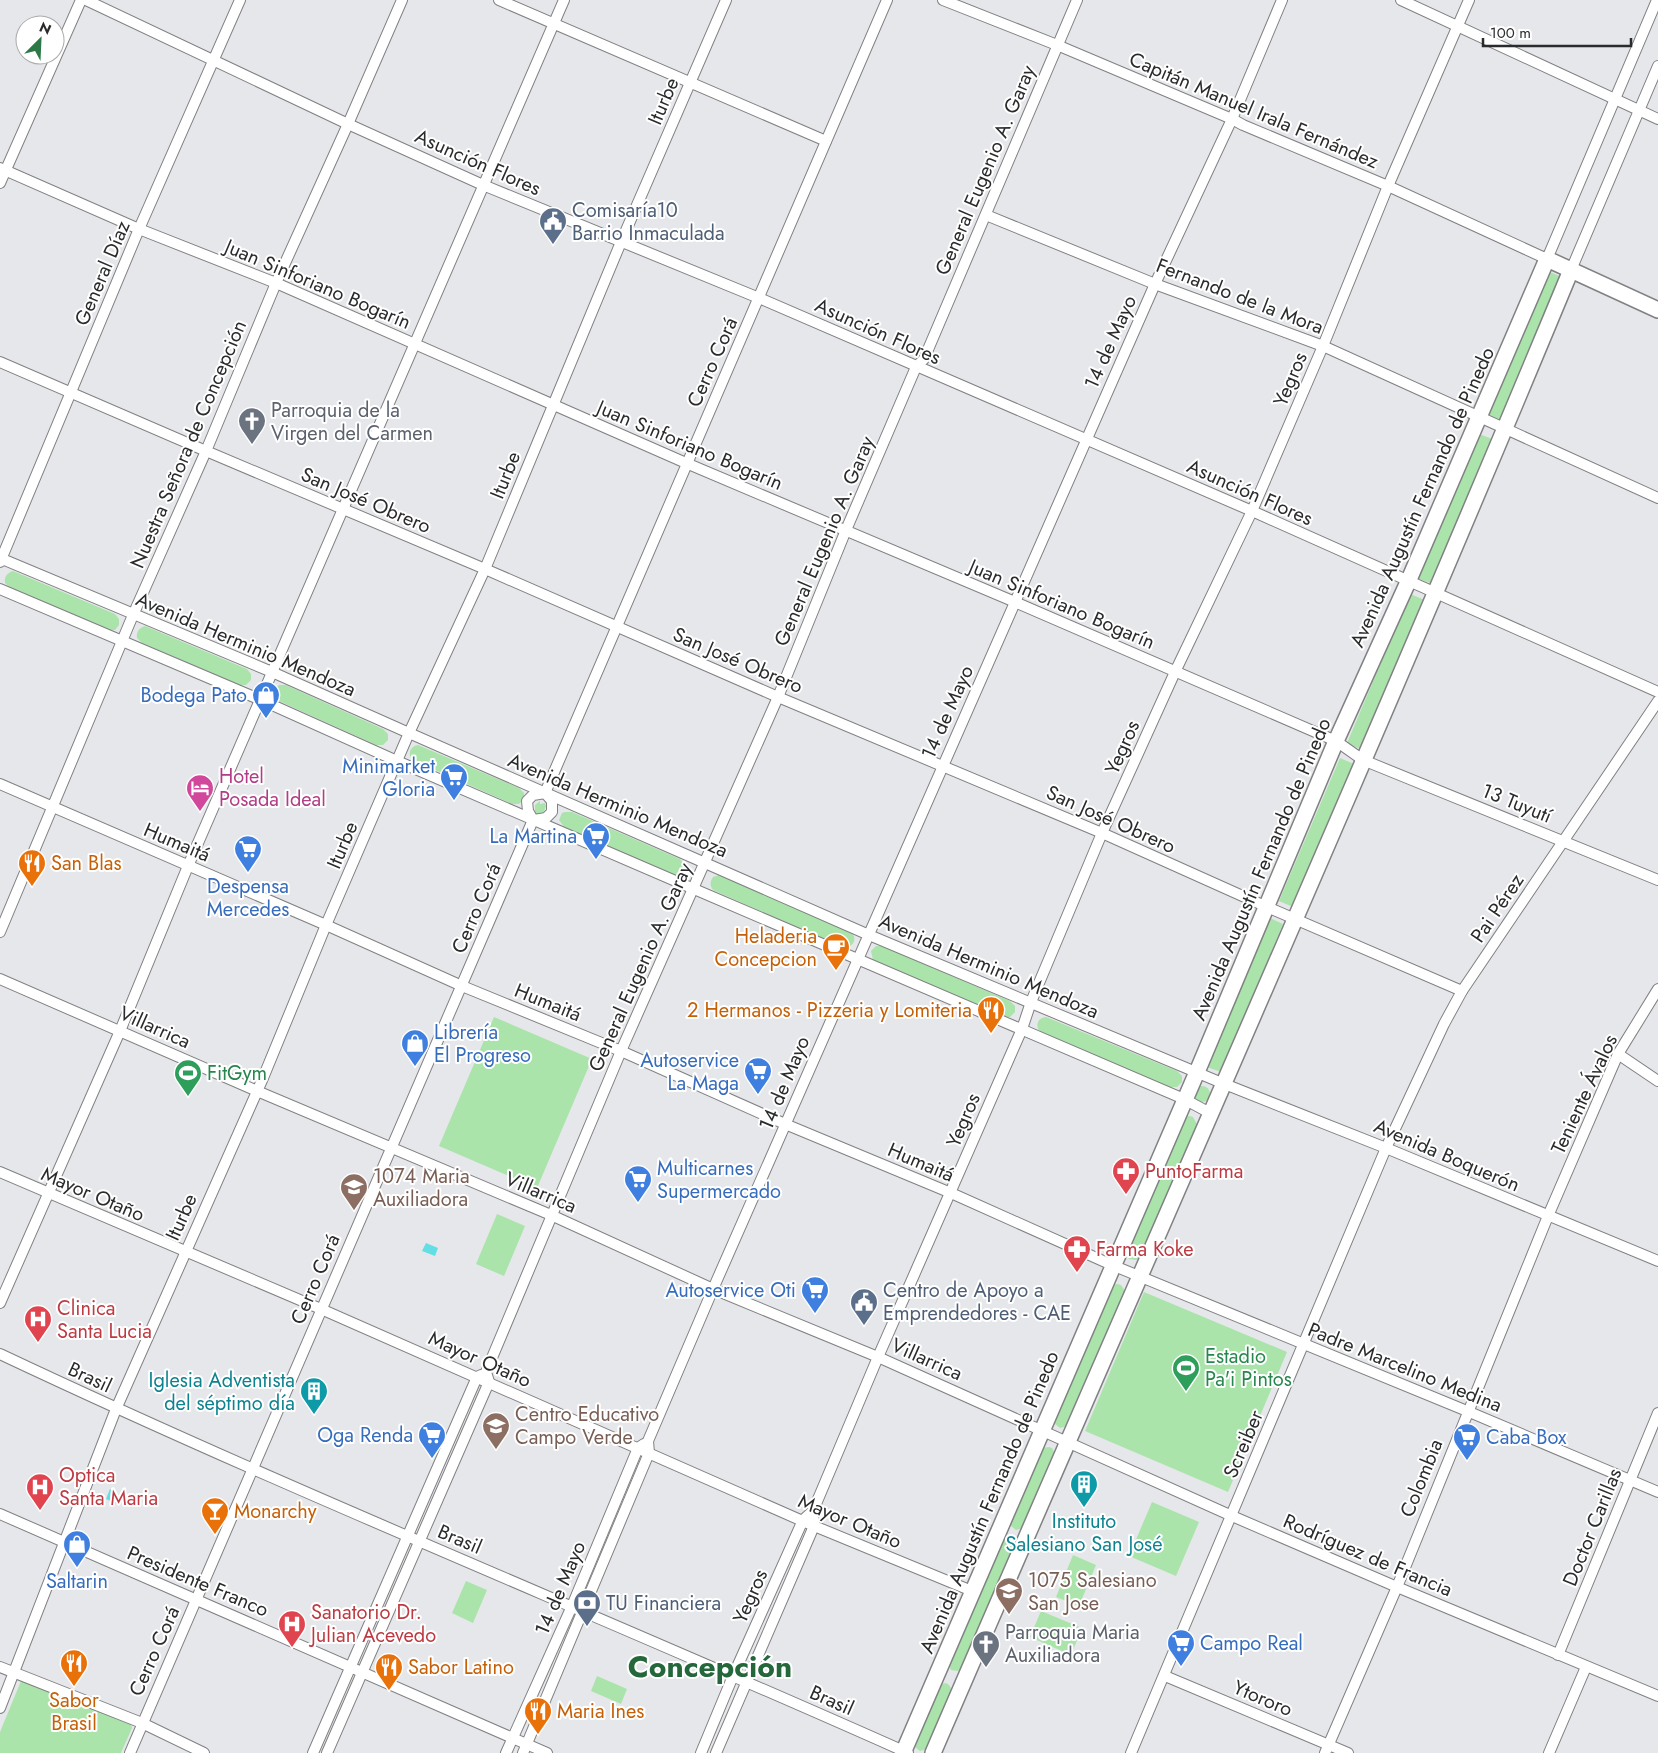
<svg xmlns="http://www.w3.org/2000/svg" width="1658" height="1753" viewBox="0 0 1658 1753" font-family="Jost,sans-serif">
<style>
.green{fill:#aae4ab}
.water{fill:#62dee4}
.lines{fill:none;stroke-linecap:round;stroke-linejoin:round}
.minor-casing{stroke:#808183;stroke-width:12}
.highway-casing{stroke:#808183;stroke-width:18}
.minor{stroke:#fff;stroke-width:10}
.highway{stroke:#fff;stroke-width:15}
.labels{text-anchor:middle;stroke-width:4;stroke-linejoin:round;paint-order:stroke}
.street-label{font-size:20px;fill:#2a2b2c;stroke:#fff}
.service-label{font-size:20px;fill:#4e5e75;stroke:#fff;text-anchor:start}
.worship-label{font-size:20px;fill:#5b616d;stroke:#fff;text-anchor:start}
.shop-label{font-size:20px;fill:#366cbe;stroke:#fff;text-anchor:end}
.hotel-label{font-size:20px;fill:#b23c85;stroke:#fff;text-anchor:start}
.food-label{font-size:20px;fill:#c56008;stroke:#fff;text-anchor:start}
.leisure-label{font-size:20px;fill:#27864d;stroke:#fff;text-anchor:start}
.health-label{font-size:20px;fill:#be3a42;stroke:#fff;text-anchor:start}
.education-label{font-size:20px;fill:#785e54;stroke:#fff;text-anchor:start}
.culture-label{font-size:20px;fill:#0d838f;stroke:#fff;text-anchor:end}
.town-label{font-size:30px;font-weight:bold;fill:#23673a;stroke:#fff}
</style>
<rect width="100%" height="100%" fill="#e6e7ea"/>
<g class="green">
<path d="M1548,271L1566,279L1503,426L1487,420Z"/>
<path d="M1479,434L1495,440L1433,584L1417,578Z"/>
<path d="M13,571L115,614L119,619V625L115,630H108L10,588L5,583C4,577 7,573 13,571Z"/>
<path d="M1410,594L1425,600L1363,750L1347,743Z"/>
<path d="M145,626L247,669L251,674V680L246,685H240L142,643L137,638C136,632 139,628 145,626Z"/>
<path d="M279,685H286L383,729L388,734V740L383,745H376L279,701C273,696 273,690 279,685Z"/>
<path d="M418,745L519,788L524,793V799L519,804H512L415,761L410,756C409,750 412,746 418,745Z"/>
<path d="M1340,758L1354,764L1293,907L1279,901Z"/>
<path d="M540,801V804L545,803L546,806L544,811L540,816L535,813V805Z"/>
<path d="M565,812H572L680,859L684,864V870L680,875H673L565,828L559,820L562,813Z"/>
<path d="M719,875L852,933C856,938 855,943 849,947H843L715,891C710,888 709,883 713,877Z"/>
<path d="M1270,918L1283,924L1221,1072L1207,1067Z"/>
<path d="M876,946H882L1010,1001L1015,1006V1012L1010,1017H1003L873,960L871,951Z"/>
<path d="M494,1017L592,1059L537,1188L439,1146Z"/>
<path d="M1046,1017L1177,1071L1182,1076V1082L1177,1087H1170L1042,1033L1038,1029C1036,1022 1039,1018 1046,1017Z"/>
<circle cx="1202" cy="1094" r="8"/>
<path d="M1190,1116L1193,1117L1197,1124L1140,1258L1136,1260L1129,1259L1125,1252L1183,1117Z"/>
<path d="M497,1214L525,1226L504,1276L476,1264Z"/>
<path d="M1118,1284L1121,1285L1125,1291L1068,1426L1060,1428L1055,1424L1053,1419L1111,1285Z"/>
<path d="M1144,1292L1287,1352L1228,1492L1085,1431Z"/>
<path d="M1049,1447L1052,1448L1056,1455L1024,1528L1016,1530L1011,1526L1010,1522L1041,1448Z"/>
<path d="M1152,1502L1199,1522L1176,1576L1129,1556Z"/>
<path d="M1008,1540L1011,1541L1015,1547L962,1669L958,1671L951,1670L948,1663L1001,1541Z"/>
<path d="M1073,1555L1096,1565L1079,1606L1056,1597Z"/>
<path d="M466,1581L487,1590L473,1623L452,1613Z"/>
<path d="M1041,1611L1082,1628L1071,1655L1030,1637Z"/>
<path d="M597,1676L627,1689L621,1704L591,1691Z"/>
<path d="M21,1681L131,1724L132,1728L121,1753H0V1732Z"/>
<path d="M946,1683L949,1685L953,1691L927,1749L920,1751L915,1747L913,1743L938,1685Z"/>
</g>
<g class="water">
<path d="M426,1243L438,1248L435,1256L422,1251Z"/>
<path d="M110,1489L114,1491L115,1495L120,1497L117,1504L106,1499Z"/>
</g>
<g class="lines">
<g class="minor-casing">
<g id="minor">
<path d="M86,0L348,124L483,185L759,298L1252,511L1658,692"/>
<path d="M499,0L826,141"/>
<path d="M943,0L1057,45L1232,119L1243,125L1388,186L1547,259L1657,0"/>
<path d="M1401,0L1658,119"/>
<path d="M0,168L139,229L276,283L686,463L1015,602L1336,741L1363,760L1658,880"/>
<path d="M0,183L81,0"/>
<path d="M986,215L1155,284L1323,346L1658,498"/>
<path d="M1571,270L1658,66"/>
<path d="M0,362L206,451L485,569L778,697L1102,833L1267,907L1462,991"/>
<path d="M0,558L272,672L409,733L869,935L1222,1083L1386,1148L1658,1261"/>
<path d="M0,562L139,229L240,0"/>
<path d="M0,589L261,700L397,761L694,889L1184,1099L1210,1113"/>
<path d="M0,784L326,925L462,986L621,1051L785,1124L951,1193L1112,1265L1467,1411L1658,1492"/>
<path d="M545,793L887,0"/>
<path d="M533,820L528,811L527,801L533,795L545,793"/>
<path d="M534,820L546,818L552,812V801L545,793"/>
<path d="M0,932L133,615L206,451L276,283L348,124L402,0"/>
<path d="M0,979L257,1091L551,1215L713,1289L878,1357L1232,1516L1397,1587L1658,1696"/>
<path d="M1618,1054L1658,1081"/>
<path d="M0,1172L321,1309L814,1526L972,1591"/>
<path d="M0,1303L120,1031L188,866L564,0"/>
<path d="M0,1354C299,1495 606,1618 908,1753"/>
<path d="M0,1514L547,1753"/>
<path d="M1558,1655L1658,1413"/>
<path d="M0,1667L142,1723L204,1753"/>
<path d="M1165,1676L1348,1753"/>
<path d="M0,1708L116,1409L263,1078L326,925L409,733L485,569L621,242L726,0"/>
<path d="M130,1753L533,820"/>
<path d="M313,1753L477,1377L481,1375"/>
<path d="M327,1753L489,1382L486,1372L621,1051L778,697L846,530L916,367L924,359L1077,0"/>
<path d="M506,1753L572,1606L638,1448L644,1444"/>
<path d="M523,1753L649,1453L648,1441L713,1289L1155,284L1232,119L1282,0"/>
<path d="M701,1753L733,1676L803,1520L813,1511L878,1357L1022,1029L1031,1002L1102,833L1175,672L1252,511L1323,346L1388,186L1469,0"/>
<path d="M716,1753L814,1526V1520"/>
<path d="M1131,1753L1386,1148L1444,1024L1462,991L1658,701"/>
<path d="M1325,1753L1397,1587L1548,1216L1618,1054L1658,989"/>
<path d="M1549,1753L1586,1667"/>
</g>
</g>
<g class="highway-casing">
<g id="highway">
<path d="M903,1753L1197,1072L1336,741L1408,582L1547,259L1658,310"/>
<path d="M933,1753C1146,1259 1365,767 1571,270"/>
</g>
</g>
<use href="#minor" class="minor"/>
<use href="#highway" class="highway"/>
</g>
<defs>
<g id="civic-pin" transform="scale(1.4375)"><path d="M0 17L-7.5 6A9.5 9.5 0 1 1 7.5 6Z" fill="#5c6f8a" stroke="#fff"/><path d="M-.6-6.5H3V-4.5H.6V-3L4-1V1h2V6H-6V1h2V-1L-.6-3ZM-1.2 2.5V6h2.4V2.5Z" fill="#fff"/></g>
<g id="church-pin" transform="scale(1.4375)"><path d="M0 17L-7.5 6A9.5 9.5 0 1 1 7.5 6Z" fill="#6b7280" stroke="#fff"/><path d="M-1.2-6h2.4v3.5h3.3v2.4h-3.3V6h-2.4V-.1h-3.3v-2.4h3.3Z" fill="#fff"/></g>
<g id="shop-pin" transform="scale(1.4375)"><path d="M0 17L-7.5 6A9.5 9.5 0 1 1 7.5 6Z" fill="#3f7fe0" stroke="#fff"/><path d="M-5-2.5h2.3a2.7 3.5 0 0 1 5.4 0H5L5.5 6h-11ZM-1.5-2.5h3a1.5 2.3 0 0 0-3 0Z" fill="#fff"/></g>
<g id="supermarket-pin" transform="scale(1.4375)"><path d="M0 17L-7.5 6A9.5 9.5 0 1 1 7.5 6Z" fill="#3f7fe0" stroke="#fff"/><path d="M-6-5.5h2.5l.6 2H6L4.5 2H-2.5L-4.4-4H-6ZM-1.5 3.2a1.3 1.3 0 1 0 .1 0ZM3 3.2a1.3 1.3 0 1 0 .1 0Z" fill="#fff"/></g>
<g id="hotel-pin" transform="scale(1.4375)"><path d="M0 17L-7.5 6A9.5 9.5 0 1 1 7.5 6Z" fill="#d1479c" stroke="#fff"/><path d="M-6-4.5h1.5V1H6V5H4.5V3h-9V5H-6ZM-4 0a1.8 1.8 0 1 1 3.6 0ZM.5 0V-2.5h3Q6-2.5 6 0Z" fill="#fff"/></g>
<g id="restaurant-pin" transform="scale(1.4375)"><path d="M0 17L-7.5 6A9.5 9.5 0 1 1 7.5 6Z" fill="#e8710a" stroke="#fff"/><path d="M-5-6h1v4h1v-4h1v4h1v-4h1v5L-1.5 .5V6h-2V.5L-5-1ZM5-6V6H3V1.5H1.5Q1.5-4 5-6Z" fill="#fff"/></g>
<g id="cafe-pin" transform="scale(1.4375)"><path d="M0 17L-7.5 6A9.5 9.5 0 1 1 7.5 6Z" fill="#e8710a" stroke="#fff"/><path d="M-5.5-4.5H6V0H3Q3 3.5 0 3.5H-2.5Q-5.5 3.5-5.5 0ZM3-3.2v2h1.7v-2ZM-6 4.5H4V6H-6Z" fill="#fff"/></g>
<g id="stadium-pin" transform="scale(1.4375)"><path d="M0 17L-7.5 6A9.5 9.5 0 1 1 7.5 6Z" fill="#2e9e5b" stroke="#fff"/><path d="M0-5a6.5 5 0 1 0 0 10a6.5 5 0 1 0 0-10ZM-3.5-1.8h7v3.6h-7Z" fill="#fff"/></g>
<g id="pharmacy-pin" transform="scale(1.4375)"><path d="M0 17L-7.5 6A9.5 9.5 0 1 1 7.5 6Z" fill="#e0444e" stroke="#fff"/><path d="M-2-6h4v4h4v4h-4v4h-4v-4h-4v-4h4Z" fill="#fff"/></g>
<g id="school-pin" transform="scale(1.4375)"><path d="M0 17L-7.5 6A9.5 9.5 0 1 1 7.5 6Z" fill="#8d6e63" stroke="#fff"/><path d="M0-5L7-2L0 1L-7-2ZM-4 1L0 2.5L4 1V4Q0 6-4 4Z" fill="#fff"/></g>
<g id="hospital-pin" transform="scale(1.4375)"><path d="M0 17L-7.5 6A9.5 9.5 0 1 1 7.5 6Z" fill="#e0444e" stroke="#fff"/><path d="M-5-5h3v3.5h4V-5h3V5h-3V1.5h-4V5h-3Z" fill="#fff"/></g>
<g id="building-pin" transform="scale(1.4375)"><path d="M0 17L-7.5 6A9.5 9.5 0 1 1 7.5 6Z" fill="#0f9aa8" stroke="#fff"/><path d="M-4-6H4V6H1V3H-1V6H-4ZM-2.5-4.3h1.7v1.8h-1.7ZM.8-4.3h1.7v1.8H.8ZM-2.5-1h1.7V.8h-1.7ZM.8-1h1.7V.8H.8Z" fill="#fff"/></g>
<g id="bar-pin" transform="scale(1.4375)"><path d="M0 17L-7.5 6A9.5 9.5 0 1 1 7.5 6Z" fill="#e8710a" stroke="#fff"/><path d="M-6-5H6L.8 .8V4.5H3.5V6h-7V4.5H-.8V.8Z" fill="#fff"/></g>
<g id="bank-pin" transform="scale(1.4375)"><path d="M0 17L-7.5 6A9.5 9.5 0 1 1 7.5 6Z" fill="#5c6f8a" stroke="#fff"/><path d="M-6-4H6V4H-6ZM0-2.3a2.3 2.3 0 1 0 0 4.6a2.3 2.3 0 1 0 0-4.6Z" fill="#fff"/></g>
</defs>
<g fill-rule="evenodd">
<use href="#civic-pin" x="553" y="221"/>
<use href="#church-pin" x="252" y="421"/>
<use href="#shop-pin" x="266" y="695"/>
<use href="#supermarket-pin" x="454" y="777"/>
<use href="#hotel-pin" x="200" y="788"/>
<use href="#supermarket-pin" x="596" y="836"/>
<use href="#supermarket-pin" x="248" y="849"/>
<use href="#restaurant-pin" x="32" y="863"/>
<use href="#cafe-pin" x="836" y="947"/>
<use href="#restaurant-pin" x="991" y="1010"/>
<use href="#shop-pin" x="415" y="1043"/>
<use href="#supermarket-pin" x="758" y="1071"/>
<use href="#stadium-pin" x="188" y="1073"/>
<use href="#pharmacy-pin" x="1126" y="1171"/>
<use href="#supermarket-pin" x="638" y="1179"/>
<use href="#school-pin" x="354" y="1187"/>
<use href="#pharmacy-pin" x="1077" y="1249"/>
<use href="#supermarket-pin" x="815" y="1290"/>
<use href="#civic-pin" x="864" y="1302"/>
<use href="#hospital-pin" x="38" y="1319"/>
<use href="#stadium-pin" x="1186" y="1368"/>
<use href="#building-pin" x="314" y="1391"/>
<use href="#school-pin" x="496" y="1426"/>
<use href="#supermarket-pin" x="432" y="1435"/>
<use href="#supermarket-pin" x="1467" y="1437"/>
<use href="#building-pin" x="1084" y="1484"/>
<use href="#hospital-pin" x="40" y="1487"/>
<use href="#bar-pin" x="215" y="1511"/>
<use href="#shop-pin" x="77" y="1544"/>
<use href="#school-pin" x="1009" y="1591"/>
<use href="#bank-pin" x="587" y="1603"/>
<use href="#hospital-pin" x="292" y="1624"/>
<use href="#supermarket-pin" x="1181" y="1643"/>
<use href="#church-pin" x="986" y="1644"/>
<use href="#restaurant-pin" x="74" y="1663"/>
<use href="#restaurant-pin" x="389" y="1667"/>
<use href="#restaurant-pin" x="538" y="1711"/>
</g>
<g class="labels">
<g class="street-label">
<text transform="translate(663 101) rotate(-67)" y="7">Iturbe</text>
<text transform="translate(1254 110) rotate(23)" y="7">Capitán Manuel Irala Fernández</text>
<text transform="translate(478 162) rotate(24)" y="7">Asunción Flores</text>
<text transform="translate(985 170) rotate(-67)" y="7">General Eugenio A. Garay</text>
<text transform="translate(102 273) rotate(-67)" y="7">General Díaz</text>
<text transform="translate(318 284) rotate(23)" y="7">Juan Sinforiano Bogarín</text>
<text transform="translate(1240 296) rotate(21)" y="7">Fernando de la Mora</text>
<text transform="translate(878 331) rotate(24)" y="7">Asunción Flores</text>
<text transform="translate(1110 342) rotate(-66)" y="7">14 de Mayo</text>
<text transform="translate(712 362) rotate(-66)" y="7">Cerro Corá</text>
<text transform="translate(1290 379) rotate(-67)" y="7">Yegros</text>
<text transform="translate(188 444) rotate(-67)" y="7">Nuestra Señora de Concepción</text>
<text transform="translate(690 445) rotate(23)" y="7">Juan Sinforiano Bogarín</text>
<text transform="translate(505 475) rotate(-68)" y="7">Iturbe</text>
<text transform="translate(1250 492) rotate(24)" y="7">Asunción Flores</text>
<text transform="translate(1422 497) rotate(-66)" y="7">Avenida Augustín Fernando de Pinedo</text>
<text transform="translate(366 500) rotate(23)" y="7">San José Obrero</text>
<text transform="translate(824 541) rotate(-67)" y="7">General Eugenio A. Garay</text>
<text transform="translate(1062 604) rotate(23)" y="7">Juan Sinforiano Bogarín</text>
<text transform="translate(246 644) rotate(23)" y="7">Avenida Herminio Mendoza</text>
<text transform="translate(738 660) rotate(23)" y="7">San José Obrero</text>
<text transform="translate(947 712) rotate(-66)" y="7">14 de Mayo</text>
<text transform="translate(1122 747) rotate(-66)" y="7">Yegros</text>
<text transform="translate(1517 803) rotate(22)" y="7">13 Tuyutí</text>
<text transform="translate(618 805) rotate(23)" y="7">Avenida Herminio Mendoza</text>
<text transform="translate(1111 819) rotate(24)" y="7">San José Obrero</text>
<text transform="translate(177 842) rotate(23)" y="7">Humaitá</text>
<text transform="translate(342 845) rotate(-67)" y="7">Iturbe</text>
<text transform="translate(1261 869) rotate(-67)" y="7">Avenida Augustín Fernando de Pinedo</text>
<text transform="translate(476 908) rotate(-67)" y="7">Cerro Corá</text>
<text transform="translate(1497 908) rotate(-56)" y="7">Pai Pérez</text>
<text transform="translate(989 966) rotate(23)" y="7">Avenida Herminio Mendoza</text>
<text transform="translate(640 967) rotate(-66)" y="7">General Eugenio A. Garay</text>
<text transform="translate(548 1002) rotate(22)" y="7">Humaitá</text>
<text transform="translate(155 1027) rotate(24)" y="7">Villarrica</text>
<text transform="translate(784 1083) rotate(-67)" y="7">14 de Mayo</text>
<text transform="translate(1584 1094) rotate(-65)" y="7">Teniente Ávalos</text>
<text transform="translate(963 1120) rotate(-67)" y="7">Yegros</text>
<text transform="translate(1447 1155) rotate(23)" y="7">Avenida Boquerón</text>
<text transform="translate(921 1162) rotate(23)" y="7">Humaitá</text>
<text transform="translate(541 1192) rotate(23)" y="7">Villarrica</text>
<text transform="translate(93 1194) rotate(23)" y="7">Mayor Otaño</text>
<text transform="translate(181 1217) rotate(-66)" y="7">Iturbe</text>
<text transform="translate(315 1279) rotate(-67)" y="7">Cerro Corá</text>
<text transform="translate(480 1359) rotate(24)" y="7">Mayor Otaño</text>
<text transform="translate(927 1359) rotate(24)" y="7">Villarrica</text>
<text transform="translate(1405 1367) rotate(22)" y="7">Padre Marcelino Medina</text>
<text transform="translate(90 1377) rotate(25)" y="7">Brasil</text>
<text transform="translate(1243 1444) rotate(-67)" y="7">Screiber</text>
<text transform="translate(1421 1478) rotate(-68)" y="7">Colombia</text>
<text transform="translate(989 1502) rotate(-67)" y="7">Avenida Augustín Fernando de Pinedo</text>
<text transform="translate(850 1521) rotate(23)" y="7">Mayor Otaño</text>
<text transform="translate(1592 1527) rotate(-68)" y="7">Doctor Carillas</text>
<text transform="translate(460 1539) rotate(23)" y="7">Brasil</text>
<text transform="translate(1368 1555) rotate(23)" y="7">Rodríguez de Francia</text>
<text transform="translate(198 1581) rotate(23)" y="7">Presidente Franco</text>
<text transform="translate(560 1588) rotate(-67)" y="7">14 de Mayo</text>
<text transform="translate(750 1596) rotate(-66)" y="7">Yegros</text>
<text transform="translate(154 1651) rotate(-66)" y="7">Cerro Corá</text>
<text transform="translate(1263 1698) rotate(23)" y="7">Ytororo</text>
<text transform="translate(832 1700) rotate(24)" y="7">Brasil</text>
</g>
<g class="service-label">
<text x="572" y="217">Comisaría10<tspan x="572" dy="23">Barrio Inmaculada</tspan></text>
<text x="883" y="1297">Centro de Apoyo a<tspan x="883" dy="23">Emprendedores - CAE</tspan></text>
<text x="606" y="1610">TU Financiera</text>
</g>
<g class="worship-label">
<text x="271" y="417">Parroquia de la<tspan x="271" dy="23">Virgen del Carmen</tspan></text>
<text x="1005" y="1639">Parroquia Maria<tspan x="1005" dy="23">Auxiliadora</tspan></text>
</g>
<g class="shop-label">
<text x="247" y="702">Bodega Pato</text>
<text x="435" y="773">Minimarket<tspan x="435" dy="23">Gloria</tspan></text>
<text x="577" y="843">La Martina</text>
<text x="248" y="893" text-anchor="middle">Despensa<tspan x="248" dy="23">Mercedes</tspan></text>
<text x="434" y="1039" text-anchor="start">Librería<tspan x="434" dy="23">El Progreso</tspan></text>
<text x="739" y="1067">Autoservice<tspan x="739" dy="23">La Maga</tspan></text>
<text x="657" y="1175" text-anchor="start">Multicarnes<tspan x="657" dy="23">Supermercado</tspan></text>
<text x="796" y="1297">Autoservice Oti</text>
<text x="413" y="1442">Oga Renda</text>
<text x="1486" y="1444" text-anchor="start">Caba Box</text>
<text x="77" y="1588" text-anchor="middle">Saltarin</text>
<text x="1200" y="1650" text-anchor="start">Campo Real</text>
</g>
<g class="hotel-label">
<text x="219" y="783">Hotel<tspan x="219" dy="23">Posada Ideal</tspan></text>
</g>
<g class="food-label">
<text x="51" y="870">San Blas</text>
<text x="817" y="943" text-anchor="end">Heladeria<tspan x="817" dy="23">Concepcion</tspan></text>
<text x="972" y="1017" text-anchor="end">2 Hermanos - Pizzeria y Lomiteria</text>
<text x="234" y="1518">Monarchy</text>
<text x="408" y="1674">Sabor Latino</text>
<text x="74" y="1707" text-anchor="middle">Sabor<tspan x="74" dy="23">Brasil</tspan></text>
<text x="557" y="1718">Maria Ines</text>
</g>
<g class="leisure-label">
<text x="207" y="1080">FitGym</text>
<text x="1205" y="1363">Estadio<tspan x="1205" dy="23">Pa'i Pintos</tspan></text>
</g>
<g class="health-label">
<text x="1145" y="1178">PuntoFarma</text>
<text x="1096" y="1256">Farma Koke</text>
<text x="57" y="1315">Clinica<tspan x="57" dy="23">Santa Lucia</tspan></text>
<text x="59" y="1482">Optica<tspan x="59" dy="23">Santa Maria</tspan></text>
<text x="311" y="1619">Sanatorio Dr.<tspan x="311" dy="23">Julian Acevedo</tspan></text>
</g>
<g class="education-label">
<text x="373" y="1183">1074 Maria<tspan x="373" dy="23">Auxiliadora</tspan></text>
<text x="515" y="1421">Centro Educativo<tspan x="515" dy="23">Campo Verde</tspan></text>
<text x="1028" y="1587">1075 Salesiano<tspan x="1028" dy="23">San Jose</tspan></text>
</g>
<g class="culture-label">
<text x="295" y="1387">Iglesia Adventista<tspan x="295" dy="23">del séptimo día</tspan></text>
<text x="1084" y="1528" text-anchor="middle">Instituto<tspan x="1084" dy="23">Salesiano San José</tspan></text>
</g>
<g class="town-label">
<text x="710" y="1677">Concepción</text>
</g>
</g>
<g transform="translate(40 40) rotate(24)"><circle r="24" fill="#ffffff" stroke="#aaaaab"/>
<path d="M0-4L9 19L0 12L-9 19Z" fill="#2d7846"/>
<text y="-8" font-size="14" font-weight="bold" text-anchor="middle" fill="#2a2b2c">N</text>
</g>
<path d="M1483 38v8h148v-8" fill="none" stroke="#2a2b2c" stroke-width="2.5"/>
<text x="1490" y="38" font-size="15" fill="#2a2b2c" stroke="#ffffff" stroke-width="4" paint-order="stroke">100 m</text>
</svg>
